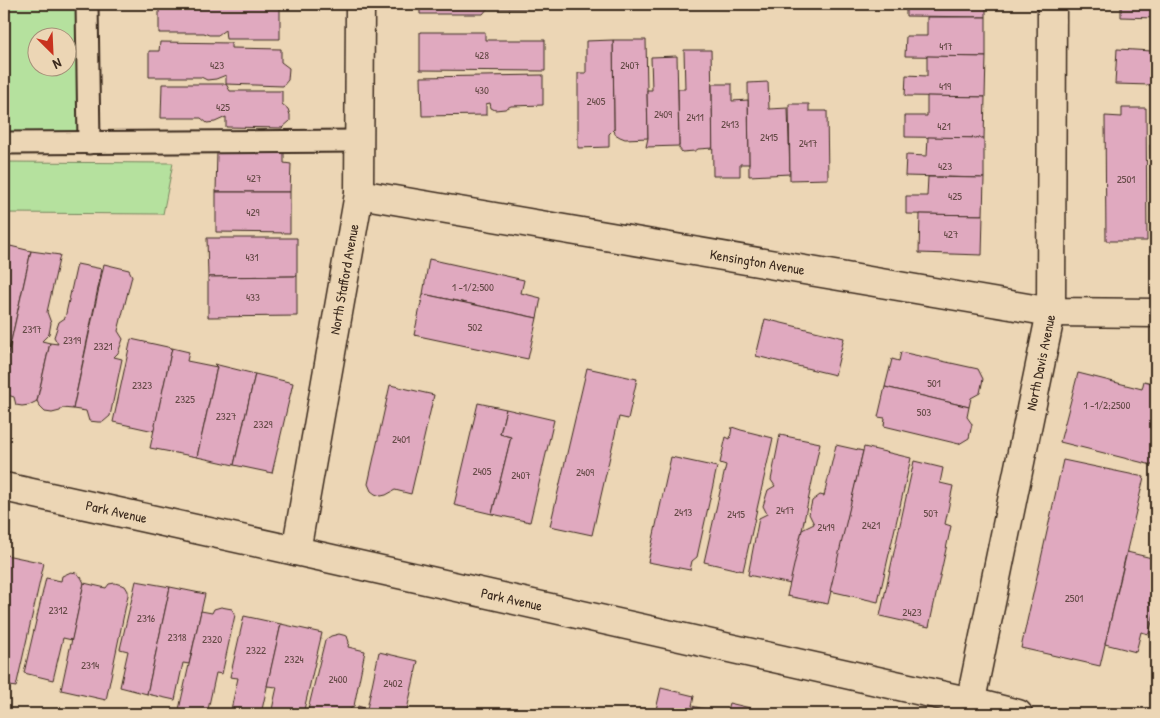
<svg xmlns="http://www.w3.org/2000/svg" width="1160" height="718" viewBox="0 0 1160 718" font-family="'Patrick Hand',sans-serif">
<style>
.green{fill:#b5e19e;stroke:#78865e;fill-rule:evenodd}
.building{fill:#e0a9bf;stroke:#3b2a1e}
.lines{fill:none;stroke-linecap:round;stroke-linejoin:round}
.service-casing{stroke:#3b2a1e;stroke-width:25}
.minor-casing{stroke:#3b2a1e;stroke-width:31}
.service{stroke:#ecd6b5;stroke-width:21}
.minor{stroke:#ecd6b5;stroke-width:28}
.labels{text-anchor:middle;stroke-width:4.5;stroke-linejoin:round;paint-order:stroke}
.number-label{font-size:11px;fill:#644a46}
.street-label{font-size:14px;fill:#3b2a1e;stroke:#ecd6b5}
</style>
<rect width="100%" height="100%" fill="#ecd6b5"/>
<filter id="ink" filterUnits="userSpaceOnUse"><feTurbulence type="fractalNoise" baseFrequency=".02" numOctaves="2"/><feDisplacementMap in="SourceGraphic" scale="10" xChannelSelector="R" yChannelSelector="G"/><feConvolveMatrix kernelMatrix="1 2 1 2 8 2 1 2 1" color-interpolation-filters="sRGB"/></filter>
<g filter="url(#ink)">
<g class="green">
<path d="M4,4H87L89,143H4ZM38,38H68V68H38Z"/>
<path d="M4,162L173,163L163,214L4,213Z"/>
</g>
<g class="building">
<rect x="159" y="4" width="121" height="1"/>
<path d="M420,4H529V8H488L483,14H420Z"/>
<path d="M906,4H986V17L906,16Z"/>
<path d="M1121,4H1156V18L1121,17Z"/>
<path d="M159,5H280V39H226L225,30L218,35H209L204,33H159Z"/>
<path d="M927,17H986V57L905,56L906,36H927Z"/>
<path d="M420,32H485V40H545V71L420,70Z"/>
<path d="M613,40H646L648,138L625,139L620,137L615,134L614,129Z"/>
<path d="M613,40L614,129L609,134V147L578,148V73H586V41Z"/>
<path d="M160,42L231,43V48L281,49V62L289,68L288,80L283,86L226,84V75L216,79L207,80L201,77H149V51H159Z"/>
<path d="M1117,49L1152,51L1151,85L1115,84Z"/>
<path d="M684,50H711L713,148L698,149L695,151L682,152L679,148L678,89H685Z"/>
<path d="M677,56L679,146L646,147L648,138L647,90H652L651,57Z"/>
<path d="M927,56L986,57L985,97L905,96L906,75L927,76Z"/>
<path d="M543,75V105L511,106L505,109L495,110L491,108L490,103L486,104V115L422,116L421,77Z"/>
<path d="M768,82L769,109L788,108L790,174L749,176L748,83Z"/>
<path d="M162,84H226L230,91H282V104L288,109L290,115V121L282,128L226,127V117L215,122L207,123L201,118H161Z"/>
<path d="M712,84H732V101L748,100L749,164H740V176H713Z"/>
<path d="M927,96L985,97L984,138L905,137V116H927Z"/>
<path d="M789,104H809V111H827L828,179L790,180Z"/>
<path d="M1122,108H1146L1147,241H1106L1105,116L1122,117Z"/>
<path d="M928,137L984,138V178L905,176L906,155L927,156Z"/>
<path d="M1150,145H1156V230H1152Z"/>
<path d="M217,152L284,153V163L291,164L290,192H216Z"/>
<path d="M928,177L984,178L983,215L906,214V196H927Z"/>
<path d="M216,192H290V233L216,232Z"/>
<path d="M920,214L983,215L982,255L919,253Z"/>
<path d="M207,238H297V276L208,277Z"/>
<path d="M6,245L31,251L4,373V256Z"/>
<path d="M31,251L60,255L47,312L51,323L49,334L42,341L50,343L37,401L29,405L22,406L16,405L14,397L4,394V373Z"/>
<path d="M429,259L524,280L521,293L541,298L537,318L423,294Z"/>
<path d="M77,264L102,269L73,409L62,408L60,411L52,413L45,412L40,407L37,401L50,343L58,344L54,337L59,322L65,318Z"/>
<path d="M104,264L129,270L132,276L118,331L123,339L118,353L114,357L122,359L110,416L103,422H98L89,421L86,411L73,409Z"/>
<path d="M297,276V316L208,317V277Z"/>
<path d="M423,294L537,318L528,359L414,335Z"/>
<path d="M765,319L844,338L835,375L756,356Z"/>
<path d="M131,339L172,348L154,431L113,422Z"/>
<path d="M172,348L189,352L187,361L217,367L197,457L150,448Z"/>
<path d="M901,352L978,369L983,379L980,393L971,398L969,407L885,387L892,359L899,361Z"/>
<path d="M214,364L255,374L234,465L197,457L217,367Z"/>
<path d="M587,368L637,379L628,419L619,417L592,535L550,526Z"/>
<path d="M1078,373L1142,389L1144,381L1156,384V466L1060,442Z"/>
<path d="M255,374L293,383L272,473L234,465Z"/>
<path d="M390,385L434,395L411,494L395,490L386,495L381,496L375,494L371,491L368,484Z"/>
<path d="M885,387L969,407L967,417L972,424L969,438L959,444L884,426L885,418L878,417Z"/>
<path d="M478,403L506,409L500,434L511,437L492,514L454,505Z"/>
<path d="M506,409L554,420L530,522L492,514L511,437L500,434Z"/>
<path d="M732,427L741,430L773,438L743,571L704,562L726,465L720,463L726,437L730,439Z"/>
<path d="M780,435L820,443L791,584L748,575L759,518L767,514L763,506L768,490L775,486L771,480Z"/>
<path d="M836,445L863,451L828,604L787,596L802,530L814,524L809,514L812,501L820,495L824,496Z"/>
<path d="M864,447L911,458L878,602L830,591Z"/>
<path d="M671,457L717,467L697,557L692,561L690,570L648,562Z"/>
<path d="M1063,460L1144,477L1100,666L1021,648Z"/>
<path d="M914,461L943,468L940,483L953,486L945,524L951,526L929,627L880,616Z"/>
<path d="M1127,552L1156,559V574L1149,603L1156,605L1149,634L1141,632L1136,652L1105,644Z"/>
<path d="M6,555L44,563L16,687L4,685V562Z"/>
<path d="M71,572L76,573L81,577L84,583L72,640L63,638L53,680L24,673L46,578L61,581L62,576Z"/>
<path d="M136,581L170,587L147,694L120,687L128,651L120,649Z"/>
<path d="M84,583L106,588L109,584L115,583L125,586L128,591V595L106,700L61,690Z"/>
<path d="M170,587L205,594L189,664L183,663L175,700L147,694Z"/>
<path d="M221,607L232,609L235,615L222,674L216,673L207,714H178L201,611L212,613L214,609Z"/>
<path d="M244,616L281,624L261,714H230L238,678L230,677Z"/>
<path d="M281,624L322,633L303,714H271L277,687L267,686Z"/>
<path d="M1156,633V651L1153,650Z"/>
<path d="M339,634L347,636L349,642L348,647L365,651L354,706L349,710L348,714H307L325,640L331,636Z"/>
<path d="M379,652L418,661L406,714H356L358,706L367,709Z"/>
<path d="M661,688L694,696L692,706L708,710L707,714H655Z"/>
<path d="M729,703L763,711V714H707L708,710L726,714Z"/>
</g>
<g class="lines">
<g class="service-casing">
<g id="service">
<path d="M87,4L89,143"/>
<path d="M4,143L359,141"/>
</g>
</g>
<g class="minor-casing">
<g id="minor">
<path id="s1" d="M359,194L1051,312L1156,313"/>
<path id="s2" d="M4,487L296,551L971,702L1018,714"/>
<path id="s3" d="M296,551L359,194L360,4"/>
<path id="s4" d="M968,714L1051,312L1052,4"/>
</g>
</g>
<use href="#service" class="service"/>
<use href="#minor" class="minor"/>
</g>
</g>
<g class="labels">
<g class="number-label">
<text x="946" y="50">417</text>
<text x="482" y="59">428</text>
<text x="217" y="69">423</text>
<text x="630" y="69">2407</text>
<text x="945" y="90">419</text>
<text x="482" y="94">430</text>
<text x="596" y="105">2405</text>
<text x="223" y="111">425</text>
<text x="663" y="118">2409</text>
<text x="695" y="121">2411</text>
<text x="730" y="128">2413</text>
<text x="944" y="130">421</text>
<text x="769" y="141">2415</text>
<text x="808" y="147">2417</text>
<text x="945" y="170">423</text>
<text x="254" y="182">427</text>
<text x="1126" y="183">2501</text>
<text x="955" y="200">425</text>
<text x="253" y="216">429</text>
<text x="951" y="238">427</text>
<text x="252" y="261">431</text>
<text x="473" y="291">1 -1/2;500</text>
<text x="253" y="301">433</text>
<text x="475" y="331">502</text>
<text x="32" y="333">2317</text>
<text x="72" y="344">2319</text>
<text x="103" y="350">2321</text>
<text x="934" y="387">501</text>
<text x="142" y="389">2323</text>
<text x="185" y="403">2325</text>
<text x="1107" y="409">1 -1/2;2500</text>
<text x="924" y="416">503</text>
<text x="226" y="420">2327</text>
<text x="263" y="428">2329</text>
<text x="401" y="443">2401</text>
<text x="482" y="475">2405</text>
<text x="585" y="476">2409</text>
<text x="521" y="479">2407</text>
<text x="785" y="514">2417</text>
<text x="683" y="516">2413</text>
<text x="931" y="517">507</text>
<text x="736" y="518">2415</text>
<text x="871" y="529">2421</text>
<text x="826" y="531">2419</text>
<text x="1074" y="602">2501</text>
<text x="58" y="614">2312</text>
<text x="912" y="616">2423</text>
<text x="146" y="622">2316</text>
<text x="177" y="641">2318</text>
<text x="212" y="643">2320</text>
<text x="256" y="654">2322</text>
<text x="294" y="663">2324</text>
<text x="90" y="669">2314</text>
<text x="338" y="683">2400</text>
<text x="393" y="687">2402</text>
</g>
<g class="street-label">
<text dy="5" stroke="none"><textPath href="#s1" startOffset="404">Kensington Avenue</textPath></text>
<text dy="5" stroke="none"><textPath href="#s3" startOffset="276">North Stafford Avenue</textPath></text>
<text dy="5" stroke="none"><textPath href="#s4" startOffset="359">North Davis Avenue</textPath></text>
<text dy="5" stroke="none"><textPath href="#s2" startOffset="115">Park Avenue</textPath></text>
<text dy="5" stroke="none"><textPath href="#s2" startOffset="520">Park Avenue</textPath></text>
</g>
</g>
<rect width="1160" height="718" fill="none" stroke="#ecd6b5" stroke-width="20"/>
<rect x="10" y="10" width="1140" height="698" fill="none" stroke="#3b2a1e" stroke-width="2" filter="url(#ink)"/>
<g transform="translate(52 52) rotate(156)"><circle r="24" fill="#ecd6b5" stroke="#a59179"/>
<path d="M0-4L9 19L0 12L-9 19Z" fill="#c8321e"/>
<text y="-8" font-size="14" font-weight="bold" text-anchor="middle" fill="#3b2a1e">N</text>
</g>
</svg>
